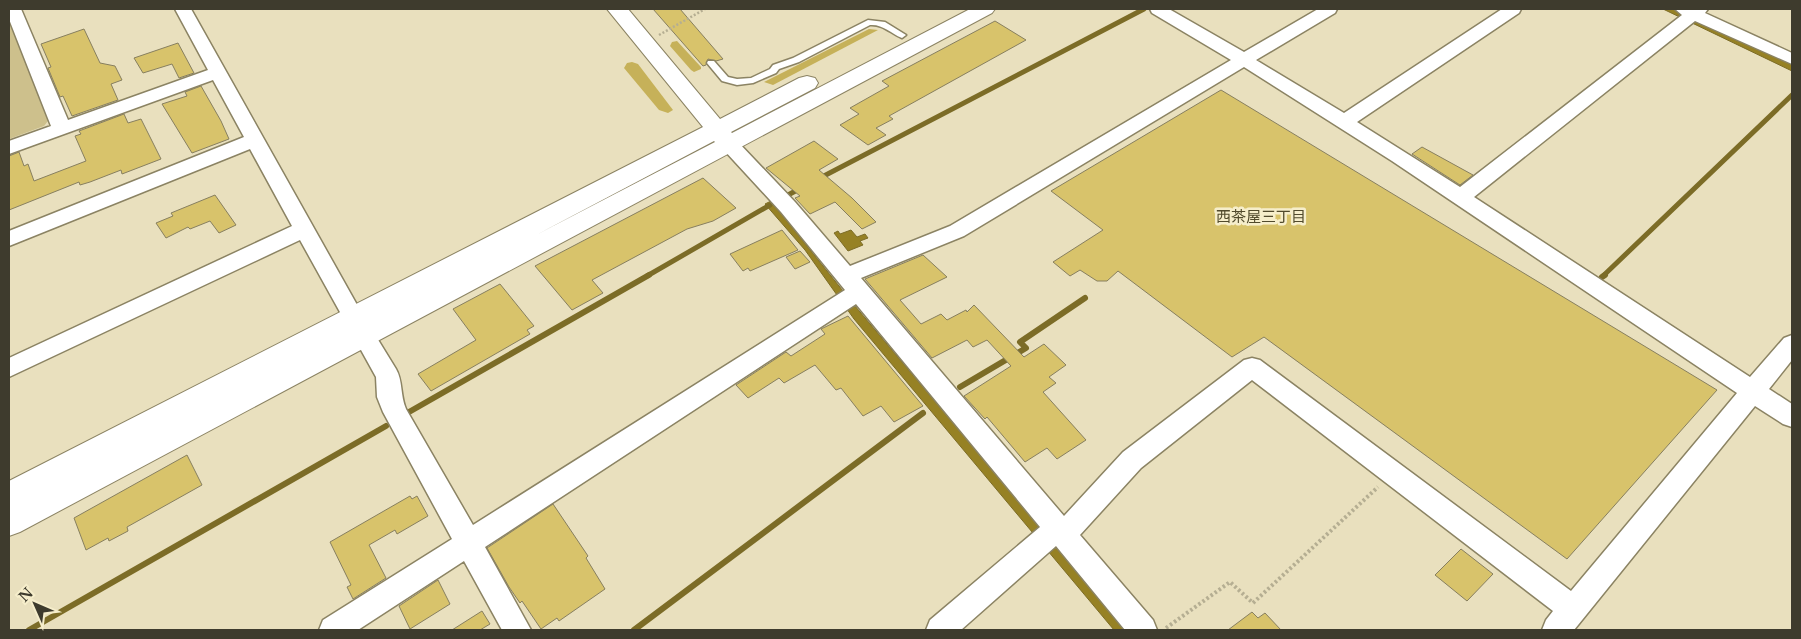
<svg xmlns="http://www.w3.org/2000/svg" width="1801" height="639" viewBox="0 0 1801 639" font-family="'Libre Baskerville','Noto Sans JP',serif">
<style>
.green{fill:#cdc08c}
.forest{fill:#c6b159}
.water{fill:#968124;stroke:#7c6c27}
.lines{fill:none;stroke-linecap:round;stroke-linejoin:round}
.stream-far1{stroke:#7c6c27;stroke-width:5}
.stream{stroke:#7c6c27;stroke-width:6}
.building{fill:#d8c36b;stroke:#877f5f}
.service-casing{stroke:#8b8363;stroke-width:3}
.minor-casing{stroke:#8b8363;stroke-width:3}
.tertiary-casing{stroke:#8b8363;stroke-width:2}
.path-far1{stroke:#b5ae92;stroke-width:2.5;stroke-dasharray:2 2;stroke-linecap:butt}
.path{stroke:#b5ae92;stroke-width:4;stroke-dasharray:2.5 2.5;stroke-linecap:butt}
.service{fill:#fff;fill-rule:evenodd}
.minor{fill:#fff;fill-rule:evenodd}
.tertiary{fill:#fff;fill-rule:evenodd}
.labels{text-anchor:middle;stroke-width:5;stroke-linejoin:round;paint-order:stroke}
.neighbourhood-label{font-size:15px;fill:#514a2c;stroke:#f6eecb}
</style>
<rect width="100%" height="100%" fill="#e9e0be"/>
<path class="green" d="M9,18L48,121L44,126L9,139Z"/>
<g class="forest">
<path d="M869,29L878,30L773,85L764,82Z"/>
<path d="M677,41L701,67V69L694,72L691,70L670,46L672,42Z"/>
<path d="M632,62L638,64L673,110L668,113L659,110L624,68L627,63Z"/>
</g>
<g class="water">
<path d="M1663,9H1674L1792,64V71Z"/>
<path d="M771,201L855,306L1127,630H1114L854,319L805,250L765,204Z"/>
<path d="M851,230L857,237L865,234L868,238L860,241L863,245L848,251L834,233L838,231L840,234Z"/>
</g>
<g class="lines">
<g class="stream-far1">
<path d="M820,178L1144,9"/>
<path d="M788,195L801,188"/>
<path d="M647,276L770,205"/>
<path d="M1603,276L1792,95"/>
</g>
<g class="stream">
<path d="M1602,277L1605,275"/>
<path d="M960,387L1026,348L1020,342L1085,298"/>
<path d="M409,412L649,275"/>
<path d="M29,630L386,426"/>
<path d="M634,630L923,413"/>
</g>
</g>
<g class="building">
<path d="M653,9H680L723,59L716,61L708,59L706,65L703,66Z"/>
<path d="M995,21L1026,40L889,116L893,119L876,128L886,135L868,145L840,125L859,114L850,108L889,86L882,81Z"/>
<path d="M84,29L100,63L115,66L122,80L111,84L118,100L72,116L63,96L60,97L48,68L51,67L41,44Z"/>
<path d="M178,43L194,73L179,78L172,64L143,73L134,58Z"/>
<path d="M201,86L221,121L229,139L192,153L162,104L187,96L185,92Z"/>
<path d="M1221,90L1717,390L1567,559L1264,337L1232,357L1118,271L1107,281H1097L1080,270L1070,276L1053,262L1103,230L1051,191Z"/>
<path d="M124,114L128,123L141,119L161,159L122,174L121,170L90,182L80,185L79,182L9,210V156L19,152L24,166L28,164L34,181L86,161L75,136L81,134L79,131Z"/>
<path d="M814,141L838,159L819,170L852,198L876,222L862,229L835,202L810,214L795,198L800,196L766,168Z"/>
<path d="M1422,147L1473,175L1460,185L1412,154Z"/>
<path d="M703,178L736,208L713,221L687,229L592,280L603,293L572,310L535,266Z"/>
<path d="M215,195L236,225L219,233L210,221L190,229L188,227L166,238L156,223L173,216L171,213Z"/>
<path d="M782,230L798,250L750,271L748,268L743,271L730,254Z"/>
<path d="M800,251L810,262L795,269L786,257Z"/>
<path d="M923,255L947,277L900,300L921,324L941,314L947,320L966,310L967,312L974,305L1024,357L1044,344L1066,365L1049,377L1056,383L1043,392L1086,440L1057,459L1047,448L1025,462L987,417L985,419L964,396L1011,366L987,340L973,347L967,340L932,358L865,279Z"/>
<path d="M500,284L534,326L527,330L530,334L431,391L418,374L476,340L453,309Z"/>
<path d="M848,316L923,406L894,422L881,406L863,416L841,388L836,390L815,365L784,383L779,378L748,398L736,385L786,352L791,356L825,334L821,329Z"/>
<path d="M187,455L202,485L127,527L128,531L109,541L108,538L86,550L74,518Z"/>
<path d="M410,496L412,499L417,496L428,516L397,534L395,530L369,545L386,578L353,599L347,587L351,585L330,542Z"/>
<path d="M553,504L588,556L586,558L605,589L559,621L557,618L541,629L522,601L520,603L509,587L487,548Z"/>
<path d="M1461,549L1493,574L1467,601L1435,575Z"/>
<path d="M438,580L450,604L410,629L399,606Z"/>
<path d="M482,611L490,624L480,630H452Z"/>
<path d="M1252,612L1258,618L1265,613L1281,630H1228Z"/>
</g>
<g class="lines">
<g class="service-casing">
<path id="service" d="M868,20L885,22L906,35L902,38C890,33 883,24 870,25L799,62L779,69L776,73L753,83L737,85L722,81L707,63L708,61H714L728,77L737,79L751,78L770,69L773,65L793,58Z"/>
</g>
<g class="minor-casing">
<path id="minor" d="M9,9H21L68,120L208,70L175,9H191L361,312L396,369C403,381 400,395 406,409L473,525L845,290L781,212L723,149L720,145L723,141L730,139L737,141L795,202L850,266L950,226L1231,60L1152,13L1150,9H1169L1244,52L1318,9H1337L1335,13L1256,60L1344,113L1502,9H1521L1519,13L1357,122L1460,187L1682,15L1675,9H1708L1705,13L1792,53V64L1695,21L1474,197L1750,377L1784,338L1792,335V360L1769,389L1792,404V427L1783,424L1755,406L1574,630H1542L1546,620L1553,611L1252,380L1141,468L1080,535L1153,620L1157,630H1125L1056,546L961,630H926L930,620L1040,527L856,304L485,547L531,630H502L464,561L358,630H319L323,620L452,539L383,412L377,397L376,377L300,240L9,377V358L292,226L250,149L9,246V231L244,137L213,80L9,154V141L51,126L9,19ZM1244,67L1392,161L1737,393L1571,591L1260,360L1252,358L1244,360L1123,452L1064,516L861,278L964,236Z"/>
</g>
<g class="tertiary-casing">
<path id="tertiary" d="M607,9H628L720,119L799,78L807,76L815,78L818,83L815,88L731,132L732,133L970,9H995L992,13L20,532L9,536V481L703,127ZM714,141L715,142L536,235Z"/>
</g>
<path class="path-far1" d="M659,35L705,9"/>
<path class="path" d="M1166,628L1230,582L1253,603L1378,487"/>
<use href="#service" class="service"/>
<use href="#minor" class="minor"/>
<use href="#tertiary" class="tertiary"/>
</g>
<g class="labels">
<g class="neighbourhood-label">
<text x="1261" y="222">西茶屋三丁目</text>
</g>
</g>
<rect width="1801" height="639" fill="none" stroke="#3e3b2d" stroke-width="20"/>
<g transform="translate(35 604) rotate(315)" stroke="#f6eecb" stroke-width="4" paint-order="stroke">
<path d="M0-4L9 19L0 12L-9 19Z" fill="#3e3b2d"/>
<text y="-8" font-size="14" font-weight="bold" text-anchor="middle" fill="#3e3b2d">N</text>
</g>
</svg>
